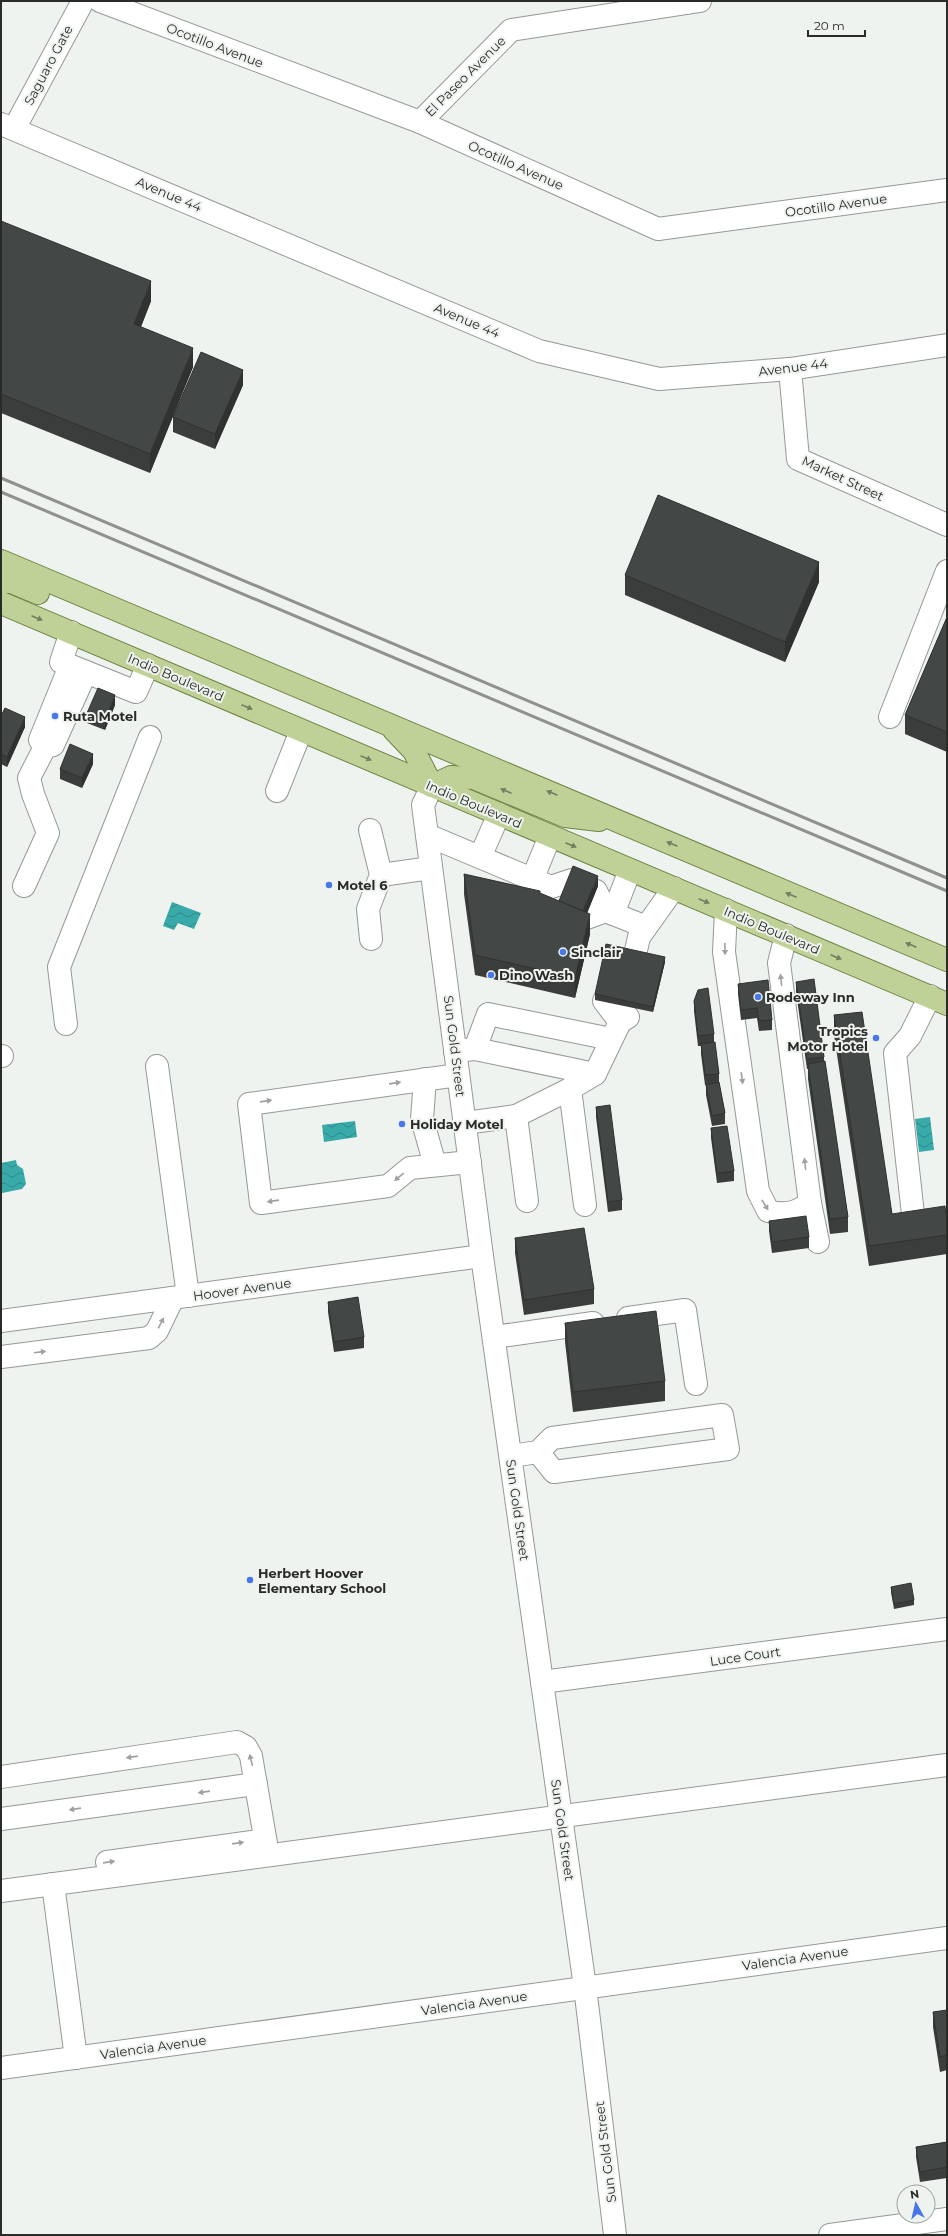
<svg xmlns="http://www.w3.org/2000/svg" width="948" height="2236" viewBox="0 0 948 2236" font-family="Montserrat,sans-serif">
<style>
.water{fill:url(#water-waves)}
.lines{fill:none;stroke-linecap:round;stroke-linejoin:round}
.minor-casing{stroke:#959995;stroke-width:24}
.major-casing{stroke:#6f8342;stroke-width:24}
.minor{stroke:#fff;stroke-width:22}
.major{stroke:#bfd196;stroke-width:22}
.rail{stroke:#8e918e;stroke-width:3}
.wall{fill:#3a3d3c}
.shaded-wall{fill:#2f3231}
.building{fill:#434746;stroke:#2f3231}
.oneway{fill:#747e60}
.oneway2{fill:#9fa09f}
.poi-dot{fill:#4877e9;stroke:#eff3ef;stroke-width:1.5}
.labels{text-anchor:middle;stroke-width:4;stroke-linejoin:round;paint-order:stroke}
.street-label{font-size:13px;fill:#292b29;stroke:#eff3ef}
.poi-label{font-size:13px;font-weight:bold;fill:#292b29;stroke:#eff3ef;text-anchor:start}
</style>
<defs>
<pattern id="water-waves" width="16" height="10" patternUnits="userSpaceOnUse"><rect width="16" height="10" fill="#38aaa9"/><path d="M0 5q4-4 8 0t8 0" fill="none" stroke="#2f8b8a"/></pattern>
</defs>
<rect width="100%" height="100%" fill="#eff3ef"/>
<g class="water">
<path d="M172,902L201,913L194,929L178,923L174,930L163,926Z"/>
<path d="M930,1117L934,1150L919,1152L915,1119Z"/>
<path d="M355,1121L357,1137L324,1142L322,1125Z"/>
<path d="M16,1160L17,1165L23,1169L26,1184L22,1189L2,1193L1,1163Z"/>
</g>
<g class="lines">
<g class="minor-casing">
<g id="minor">
<path d="M100,1L420,122L658,229L947,190"/>
<path d="M420,122L511,30L700,1"/>
<path d="M1,124L539,351L659,379L790,369L947,345"/>
<path d="M14,129L83,1"/>
<path d="M790,369L798,459L947,525"/>
<path d="M71,632L61,662L136,692L148,665"/>
<path d="M70,666L40,740L45,747L53,745L86,672"/>
<path d="M890,717L947,571"/>
<path d="M432,786L423,805L482,1256L585,1987L615,2235"/>
<path d="M277,791L301,731"/>
<path d="M370,830L381,875L368,909L371,939"/>
<path d="M427,835L551,887L572,880"/>
<path d="M480,857L499,814"/>
<path d="M381,875L431,868"/>
<path d="M532,880L550,836"/>
<path d="M24,886L48,833L33,794L29,778L45,747"/>
<path d="M596,891L606,911"/>
<path d="M726,910L724,952L758,1191L768,1211C785,1216 796,1213 810,1203"/>
<path d="M613,914L630,870"/>
<path d="M584,919L606,911L646,927"/>
<path d="M786,935L779,963L810,1203L818,1242"/>
<path d="M635,955L639,937L674,888"/>
<path d="M604,1001L620,1022L628,1017"/>
<path d="M66,1024L59,967L150,737"/>
<path d="M475,1049L595,1074"/>
<path d="M455,1051L475,1049L488,1014L611,1039"/>
<path d="M1,1056H2"/>
<path d="M157,1066L188,1296"/>
<path d="M458,1075L249,1104L261,1203L388,1186L410,1168L470,1162"/>
<path d="M425,1079L422,1119L435,1165"/>
<path d="M570,1089L585,1205"/>
<path d="M516,1116L527,1201"/>
<path d="M465,1123L516,1116L570,1089L595,1074L620,1022L624,1005"/>
<path d="M914,1223L895,1053L910,1036L930,996"/>
<path d="M628,1318L685,1310L696,1384"/>
<path d="M1,1321L482,1256"/>
<path d="M494,1337L593,1323"/>
<path d="M1,1357L149,1338L157,1331L173,1298"/>
<path d="M511,1456L538,1452L554,1472L728,1449L722,1415L552,1438L538,1452"/>
<path d="M542,1682L947,1629"/>
<path d="M1,1777L237,1742L246,1747L251,1756L268,1855"/>
<path d="M1,1819L256,1784"/>
<path d="M107,1862L265,1840"/>
<path d="M53,1884L76,2058"/>
<path d="M1,1891L947,1765"/>
<path d="M1,2068L947,1938"/>
<path d="M830,2235L947,2219"/>
</g>
</g>
<g class="major-casing">
<g id="major">
<path d="M1,561L947,960"/>
<path d="M1,582H12L38,593"/>
<path d="M1,603L947,1004"/>
<path d="M394,730L414,751L432,786"/>
<path d="M432,786L451,777L474,778L565,816L599,820"/>
</g>
</g>
<use href="#minor" class="minor"/>
<use href="#major" class="major"/>
<g class="rail">
<path d="M1,478L947,878"/>
<path d="M1,492L947,891"/>
</g>
</g>
<g class="wall">
<path d="M1,221L151,301L141,327L193,367L150,473L1,413Z"/>
<path d="M243,385L215,449L173,432V417Z"/>
<path d="M625,575L819,582L785,662L625,595Z"/>
<path d="M947,617V752L905,734V715Z"/>
<path d="M115,705L105,730L87,723V713Z"/>
<path d="M1,716L25,727L7,767L1,764Z"/>
<path d="M93,764L82,788L60,779V769Z"/>
<path d="M464,874L559,901L598,886L587,913L590,934L575,998L475,975L464,894Z"/>
<path d="M665,962L653,1012L595,1000V994Z"/>
<path d="M796,982L824,1057V1061L848,1217V1232L830,1234L808,1079V1069H807L796,992Z"/>
<path d="M738,984L772,1020V1030L759,1031L757,1018L741,1020L738,994Z"/>
<path d="M694,1001L714,1034V1042L719,1074V1082L725,1113V1124L712,1126L706,1095V1085H705L701,1054V1046H698L694,1011Z"/>
<path d="M834,1015L892,1214L947,1215V1254L869,1266L834,1035Z"/>
<path d="M596,1107L622,1200V1210L608,1212L596,1117Z"/>
<path d="M711,1128L734,1171V1181L717,1183L711,1138Z"/>
<path d="M769,1221L809,1237V1248L772,1253L769,1231Z"/>
<path d="M515,1238L594,1289V1304L524,1315L515,1253Z"/>
<path d="M328,1302L364,1337V1348L334,1352L328,1312Z"/>
<path d="M565,1323L665,1381V1401L573,1412L565,1342Z"/>
<path d="M891,1587L914,1600V1605L894,1609L891,1592Z"/>
<path d="M947,2010V2070L940,2072L933,2027V2012Z"/>
<path d="M947,2142V2178L920,2182L916,2157V2147Z"/>
</g>
<g class="shaded-wall">
<path d="M151,281V301L134,344V324Z"/>
<path d="M193,348V367L150,473V454Z"/>
<path d="M243,370V385L215,449V434Z"/>
<path d="M819,562V582L785,662V642Z"/>
<path d="M115,695V705L105,730V720Z"/>
<path d="M25,717V727L7,767V757Z"/>
<path d="M93,754V764L82,788V778Z"/>
<path d="M598,876V886L582,926V916Z"/>
<path d="M590,914V934L575,998V978Z"/>
<path d="M665,957V962L653,1012V1007Z"/>
</g>
<g class="building">
<path d="M1,221L151,281L134,324L193,348L150,454L1,394Z"/>
<path d="M201,352L243,370L215,434L173,417Z"/>
<path d="M658,495L819,562L785,642L625,575Z"/>
<path d="M947,617V732L905,715Z"/>
<path d="M98,688L115,695L105,720L87,713Z"/>
<path d="M5,708L25,717L7,757L1,754V716Z"/>
<path d="M70,744L93,754L82,778L60,769Z"/>
<path d="M573,866L598,876L583,911L559,901Z"/>
<path d="M464,874L540,891V893L590,914L575,978L475,955Z"/>
<path d="M606,944L665,957L653,1007L595,994Z"/>
<path d="M814,979L824,1057L807,1059L796,982Z"/>
<path d="M768,980L772,1020L759,1021L757,1008L741,1010L738,984Z"/>
<path d="M708,988L714,1034L698,1036L694,1001L698,990Z"/>
<path d="M862,1012L892,1214L945,1206L946,1215H947V1235L869,1246L834,1015Z"/>
<path d="M715,1042L719,1074L705,1075L701,1044Z"/>
<path d="M825,1061L848,1217L830,1219L808,1064Z"/>
<path d="M719,1082L725,1113L712,1116L706,1085Z"/>
<path d="M610,1105L622,1200L608,1202L596,1107Z"/>
<path d="M727,1126L734,1171L717,1173L711,1128Z"/>
<path d="M806,1216L809,1237L772,1242L769,1221Z"/>
<path d="M584,1228L594,1289L524,1300L515,1238Z"/>
<path d="M358,1297L364,1337L334,1342L328,1302Z"/>
<path d="M656,1311L665,1381L573,1392L565,1323Z"/>
<path d="M911,1583L914,1600L894,1604L891,1587Z"/>
<path d="M947,2010V2055L940,2057L933,2012Z"/>
<path d="M947,2142V2167L920,2172L916,2147Z"/>
</g>
<defs><path id="oneway-solid" d="M-6-.8H1V-3.2L6.5 0L1 3.2V.8H-6Z"/></defs>
<g class="oneway">
<use href="#oneway-solid" transform="translate(37 618) rotate(23)"/>
<use href="#oneway-solid" transform="translate(247 707) rotate(23)"/>
<use href="#oneway-solid" transform="translate(366 758) rotate(23)"/>
<use href="#oneway-solid" transform="translate(506 791) rotate(-157)"/>
<use href="#oneway-solid" transform="translate(552 793) rotate(-157)"/>
<use href="#oneway-solid" transform="translate(672 844) rotate(-157)"/>
<use href="#oneway-solid" transform="translate(571 845) rotate(23)"/>
<use href="#oneway-solid" transform="translate(791 895) rotate(-157)"/>
<use href="#oneway-solid" transform="translate(704 901) rotate(23)"/>
<use href="#oneway-solid" transform="translate(911 945) rotate(-157)"/>
<use href="#oneway-solid" transform="translate(836 957) rotate(23)"/>
</g>
<g class="oneway2">
<use href="#oneway-solid" transform="translate(725 949) rotate(89)"/>
<use href="#oneway-solid" transform="translate(781 980) rotate(-97)"/>
<use href="#oneway-solid" transform="translate(742 1078) rotate(82)"/>
<use href="#oneway-solid" transform="translate(395 1083) rotate(-8)"/>
<use href="#oneway-solid" transform="translate(266 1101) rotate(-8)"/>
<use href="#oneway-solid" transform="translate(805 1164) rotate(-97)"/>
<use href="#oneway-solid" transform="translate(399 1177) rotate(141)"/>
<use href="#oneway-solid" transform="translate(273 1201) rotate(172)"/>
<use href="#oneway-solid" transform="translate(765 1205) rotate(58)"/>
<use href="#oneway-solid" transform="translate(161 1323) rotate(-63)"/>
<use href="#oneway-solid" transform="translate(40 1352) rotate(-7)"/>
<use href="#oneway-solid" transform="translate(132 1757) rotate(172)"/>
<use href="#oneway-solid" transform="translate(251 1760) rotate(-104)"/>
<use href="#oneway-solid" transform="translate(204 1792) rotate(172)"/>
<use href="#oneway-solid" transform="translate(75 1809) rotate(172)"/>
<use href="#oneway-solid" transform="translate(238 1843) rotate(-8)"/>
<use href="#oneway-solid" transform="translate(109 1862) rotate(-8)"/>
</g>
<g class="poi-dot">
<circle cx="55" cy="716" r="4"/>
<circle cx="329" cy="885" r="4"/>
<circle cx="563" cy="952" r="4"/>
<circle cx="491" cy="975" r="4"/>
<circle cx="758" cy="997" r="4"/>
<circle cx="876" cy="1038" r="4"/>
<circle cx="402" cy="1124" r="4"/>
<circle cx="250" cy="1580" r="4"/>
</g>
<g class="labels">
<g class="street-label">
<text transform="translate(215 45) rotate(21)" y="5">Ocotillo Avenue</text>
<text transform="translate(48 65) rotate(-62)" y="5">Saguaro Gate</text>
<text transform="translate(465 76) rotate(-45)" y="5">El Paseo Avenue</text>
<text transform="translate(516 165) rotate(24)" y="5">Ocotillo Avenue</text>
<text transform="translate(169 194) rotate(23)" y="5">Avenue 44</text>
<text transform="translate(836 205) rotate(-8)" y="5">Ocotillo Avenue</text>
<text transform="translate(467 320) rotate(23)" y="5">Avenue 44</text>
<text transform="translate(793 367) rotate(-7)" y="5">Avenue 44</text>
<text transform="translate(843 478) rotate(25)" y="5">Market Street</text>
<text transform="translate(176 677) rotate(23)" y="5">Indio Boulevard</text>
<text transform="translate(474 804) rotate(23)" y="5">Indio Boulevard</text>
<text transform="translate(772 930) rotate(23)" y="5">Indio Boulevard</text>
<text transform="translate(455 1046) rotate(83)" y="5">Sun Gold Street</text>
<text transform="translate(242 1289) rotate(-8)" y="5">Hoover Avenue</text>
<text transform="translate(518 1510) rotate(82)" y="5">Sun Gold Street</text>
<text transform="translate(745 1656) rotate(-8)" y="5">Luce Court</text>
<text transform="translate(563 1830) rotate(82)" y="5">Sun Gold Street</text>
<text transform="translate(795 1958) rotate(-8)" y="5">Valencia Avenue</text>
<text transform="translate(474 2003) rotate(-8)" y="5">Valencia Avenue</text>
<text transform="translate(153 2047) rotate(-8)" y="5">Valencia Avenue</text>
<text transform="translate(605 2152) rotate(-97)" y="5">Sun Gold Street</text>
</g>
<g class="poi-label">
<text x="63" y="721">Ruta Motel</text>
<text x="337" y="890">Motel 6</text>
<text x="571" y="957">Sinclair</text>
<text x="499" y="980">Dino Wash</text>
<text x="766" y="1002">Rodeway Inn</text>
<text x="868" y="1036" text-anchor="end">Tropics<tspan x="868" dy="15">Motor Hotel</tspan></text>
<text x="410" y="1129">Holiday Motel</text>
<text x="258" y="1578">Herbert Hoover<tspan x="258" dy="15">Elementary School</tspan></text>
</g>
</g>
<rect width="948" height="2236" fill="none" stroke="#292b29" stroke-width="4"/>
<g transform="translate(916 2204) rotate(352)"><circle r="19" fill="#eff3ef" stroke="#a0a3a0"/>
<path d="M0-3L7 15L0 10L-7 15Z" fill="#4877e9"/>
<text y="-6" font-size="11" font-weight="bold" text-anchor="middle" fill="#292b29">N</text>
</g>
<path d="M808 30v6h57v-6" fill="none" stroke="#292b29" stroke-width="2"/>
<text x="814" y="30" font-size="12" fill="#292b29" stroke="#eff3ef" stroke-width="3" paint-order="stroke">20 m</text>
</svg>
